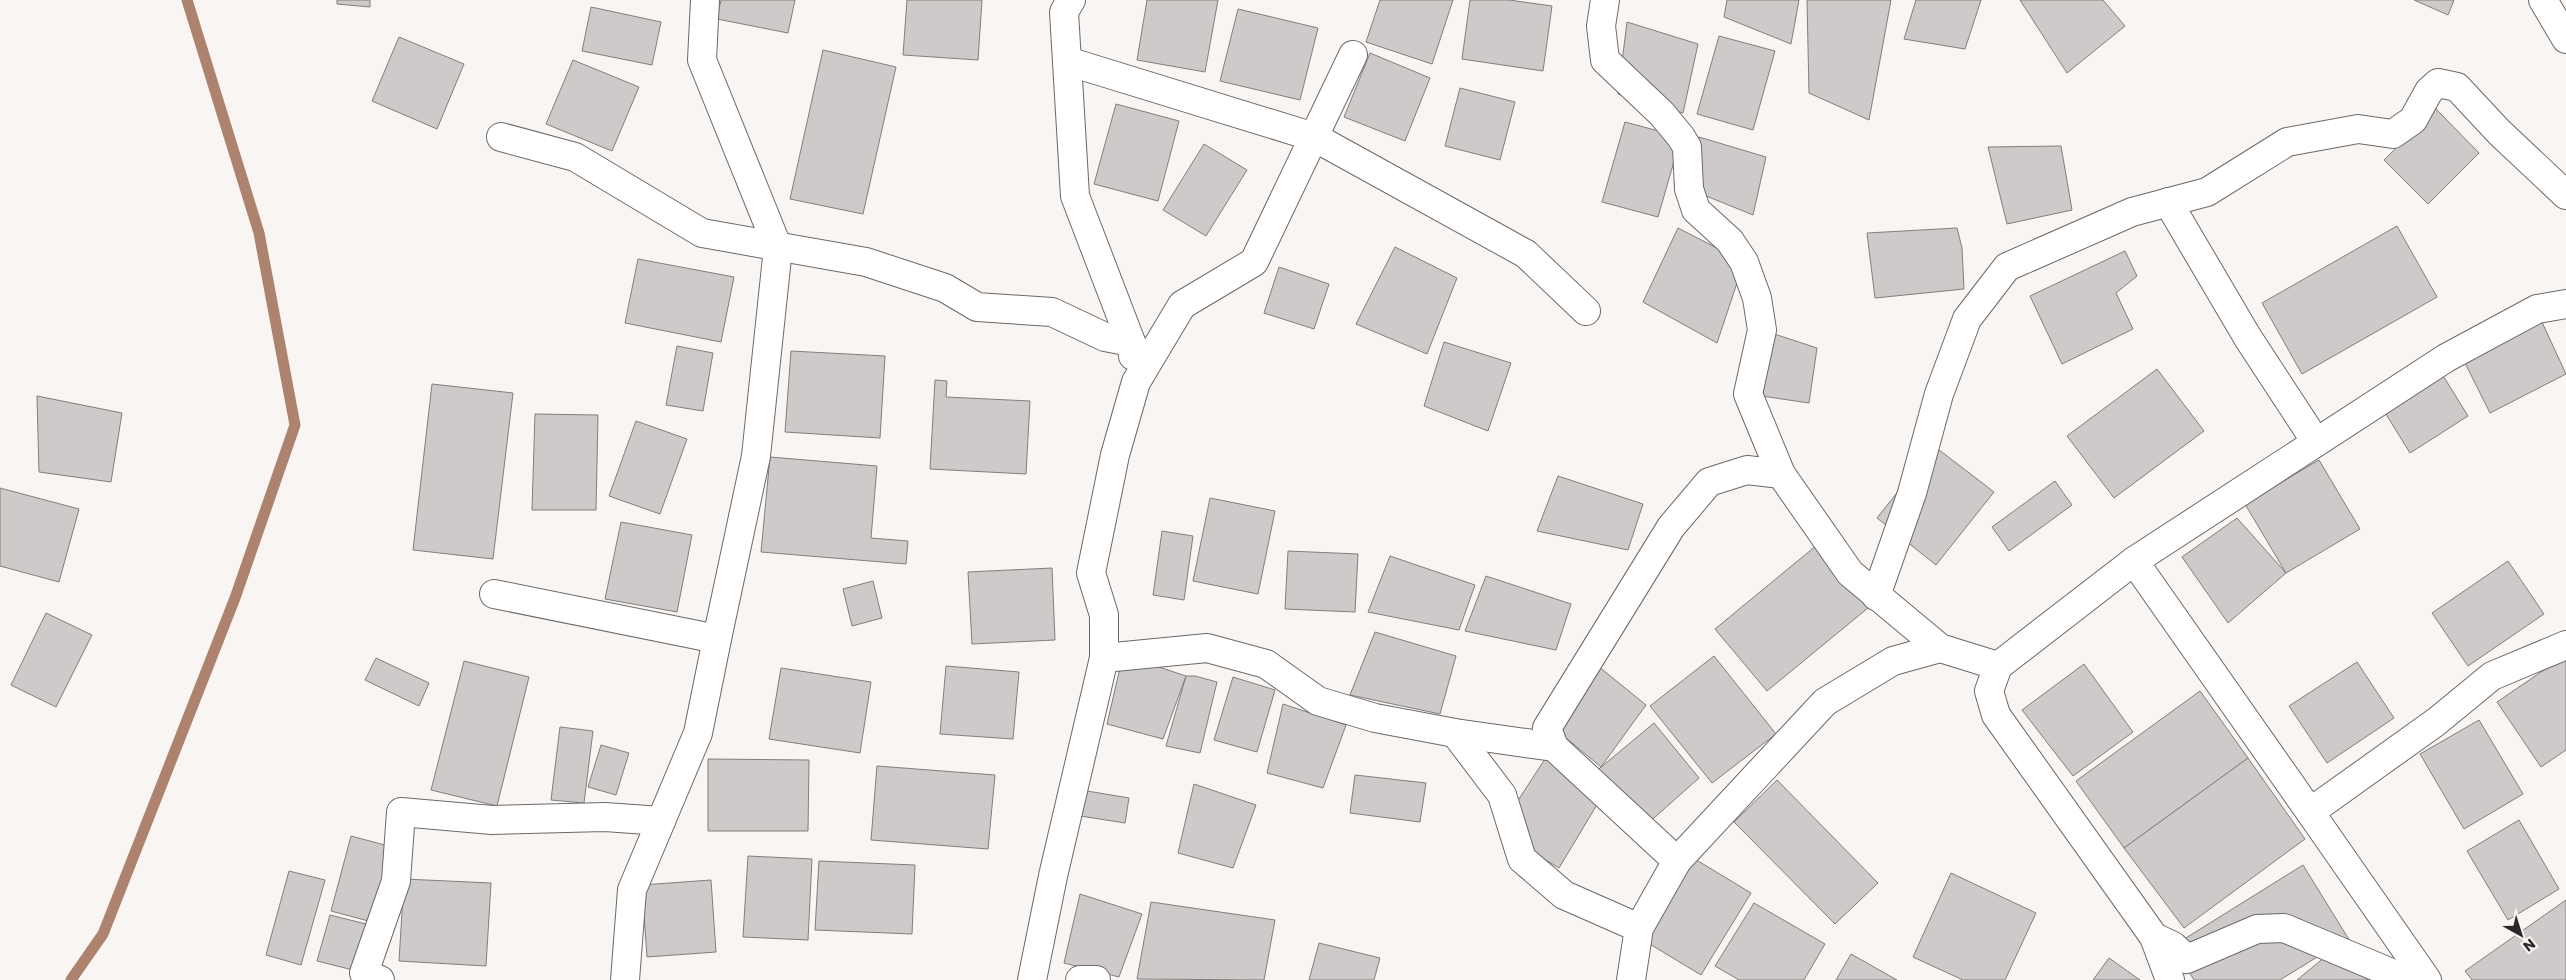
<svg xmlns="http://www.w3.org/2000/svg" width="2566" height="980" viewBox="0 0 2566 980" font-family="Poppins,sans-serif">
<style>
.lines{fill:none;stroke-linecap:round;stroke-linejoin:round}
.stream{stroke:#ad826f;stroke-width:11}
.building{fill:#cecac9;stroke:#827e7d}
.minor-casing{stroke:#6c6968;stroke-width:30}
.minor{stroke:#fff;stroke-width:28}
</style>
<rect width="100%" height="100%" fill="#f9f5f3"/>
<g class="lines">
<path class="stream" d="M71,980L103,934L235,598L295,425L259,233L187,0"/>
</g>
<g class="building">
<path d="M337,0H370V7L337,4Z"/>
<path d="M721,0H795L788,33L717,19Z"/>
<path d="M907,0H982L978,60L903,55Z"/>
<path d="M1147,0H1218L1205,72L1137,60Z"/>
<path d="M1380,0H1453L1432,64L1366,42Z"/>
<path d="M1470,0H1509L1552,6L1543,71L1462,59Z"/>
<path d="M1727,0H1799L1791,44L1724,17Z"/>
<path d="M1807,0H1891L1869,120L1809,93Z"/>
<path d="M1916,0H1981L1965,49L1904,39Z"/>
<path d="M2020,0H2103L2125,26L2067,73Z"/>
<path d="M2414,0H2454L2448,15Z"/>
<path d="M591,7L661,22L652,65L582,51Z"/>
<path d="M1238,9L1318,28L1300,100L1220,81Z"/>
<path d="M1627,22L1698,44L1683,113L1618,94Z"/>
<path d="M1719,36L1775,51L1753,130L1697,114Z"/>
<path d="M399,37L464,64L437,129L372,101Z"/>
<path d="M823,50L896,67L863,214L790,199Z"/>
<path d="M1370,53L1430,78L1405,141L1344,117Z"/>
<path d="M573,60L639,87L612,151L546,124Z"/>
<path d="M1460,88L1515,102L1500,160L1445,146Z"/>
<path d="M1116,104L1179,121L1158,201L1094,184Z"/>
<path d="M2436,109L2479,153L2428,204L2384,160Z"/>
<path d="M1625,122L1681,137L1658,217L1602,202Z"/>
<path d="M1699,137L1766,157L1753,215L1689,189Z"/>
<path d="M1204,144L1247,170L1206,236L1163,210Z"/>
<path d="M2061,146L2072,210L2007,224L1988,147Z"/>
<path d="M2397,226L2437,297L2302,374L2262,303Z"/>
<path d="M1678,228L1744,262L1717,343L1643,302Z"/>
<path d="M1957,228L1962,248L1964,289L1875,298L1867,233Z"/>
<path d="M1395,247L1457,278L1427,354L1356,324Z"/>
<path d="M2125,251L2137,276L2116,293L2133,329L2062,364L2030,296Z"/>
<path d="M638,259L734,277L721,342L625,323Z"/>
<path d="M1279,267L1329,284L1314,329L1264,313Z"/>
<path d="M2541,320L2566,374L2490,413L2463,359Z"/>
<path d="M1762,330L1817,348L1809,403L1748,394Z"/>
<path d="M1444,342L1511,363L1488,431L1424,406Z"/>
<path d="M677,346L713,353L703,411L666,405Z"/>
<path d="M791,351L885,356L880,438L785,432Z"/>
<path d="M2157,369L2204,431L2114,498L2067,436Z"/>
<path d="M2442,374L2468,416L2410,453L2384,411Z"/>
<path d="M935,380L947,381L946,397L1030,401L1026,474L930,469Z"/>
<path d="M432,384L513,393L493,559L413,550Z"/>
<path d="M37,396L122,413L111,482L39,472Z"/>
<path d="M535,414L598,415L596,510H532Z"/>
<path d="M636,421L687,439L660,514L609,496Z"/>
<path d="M1934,446L1994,492L1936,565L1877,518Z"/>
<path d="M770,457L877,466L871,538L908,541L906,564L761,552Z"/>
<path d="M2319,460L2360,529L2286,573L2245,504Z"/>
<path d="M1558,476L1643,504L1628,550L1537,531Z"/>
<path d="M2055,481L2072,505L2009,551L1992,527Z"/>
<path d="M0,488L79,509L59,582L0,566Z"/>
<path d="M1210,498L1275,511L1258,594L1193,581Z"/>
<path d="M2237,518L2286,573L2228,623L2182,557Z"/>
<path d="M621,522L692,535L677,612L605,599Z"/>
<path d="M1162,531L1193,536L1184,600L1153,595Z"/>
<path d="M1817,545L1868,608L1767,691L1715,629Z"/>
<path d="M1288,551L1358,554L1355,612L1285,609Z"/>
<path d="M1390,556L1475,585L1459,630L1368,612Z"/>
<path d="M2508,561L2544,614L2468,666L2432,613Z"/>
<path d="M1052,568L1055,640L972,644L968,572Z"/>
<path d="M1486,576L1571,604L1556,650L1465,631Z"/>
<path d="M873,581L882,618L852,626L843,589Z"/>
<path d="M46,613L92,635L56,707L11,685Z"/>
<path d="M1375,632L1456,656L1440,714L1350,695Z"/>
<path d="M1582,653L1646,705L1601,767L1542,718Z"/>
<path d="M1123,655L1186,676L1163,739L1107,724Z"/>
<path d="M2566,655V750L2541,767L2497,702Z"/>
<path d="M1714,656L1776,734L1712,783L1650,706Z"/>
<path d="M376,658L429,683L419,706L365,680Z"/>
<path d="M464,661L529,677L497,806L431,790Z"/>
<path d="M2357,662L2394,718L2327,763L2289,706Z"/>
<path d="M2084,664L2133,732L2073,776L2022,710Z"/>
<path d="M946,666L1019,672L1013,739L940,734Z"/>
<path d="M781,668L871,682L860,753L769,739Z"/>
<path d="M1186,676H1195L1217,682L1200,753L1166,746Z"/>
<path d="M1233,677L1275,690L1257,752L1214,740Z"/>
<path d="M2200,691L2248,758L2124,848L2076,781Z"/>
<path d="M1283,704L1346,725L1323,788L1267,773Z"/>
<path d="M2479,720L2523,794L2464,829L2420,754Z"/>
<path d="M1654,723L1699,778L1645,826L1594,773Z"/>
<path d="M560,727L593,731L584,803L551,800Z"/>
<path d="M601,745L629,753L616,795L588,787Z"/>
<path d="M1547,756L1604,793L1559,868L1498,831Z"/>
<path d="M2248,758L2305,839L2184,928L2124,848Z"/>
<path d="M708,759L809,760L808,831H708Z"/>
<path d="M877,766L995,775L988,849L871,840Z"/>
<path d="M1355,775L1426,783L1420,822L1350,813Z"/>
<path d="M1777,780L1878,883L1835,924L1734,822Z"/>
<path d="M1194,784L1256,805L1233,868L1178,853Z"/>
<path d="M1081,790L1129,798L1125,823L1074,815Z"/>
<path d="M2519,820L2559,889L2508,920L2467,851Z"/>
<path d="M351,836L396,848L376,923L331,911Z"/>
<path d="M1675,847L1751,893L1701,975L1625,929Z"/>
<path d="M748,856L812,859L808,940L743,937Z"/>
<path d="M819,861L915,865L912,934L815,930Z"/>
<path d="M2303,865L2348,938L2280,980H2194L2173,946Z"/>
<path d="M289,871L325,880L301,965L266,955Z"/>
<path d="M1951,873L2036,913L2005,980H1963L1913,957Z"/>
<path d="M404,879L491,883L486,966L399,961Z"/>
<path d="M711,880L716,952L647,957L642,885Z"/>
<path d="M1080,894L1142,914L1119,977L1064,963Z"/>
<path d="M2566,900V980H2472L2465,971Z"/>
<path d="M1151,902L1275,920L1264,980L1137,979Z"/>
<path d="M1754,903L1825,944L1804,980H1739L1715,966Z"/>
<path d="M330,915L366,924L353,970L317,961Z"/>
<path d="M2348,938L2382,980H2297Z"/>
<path d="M1319,943L1380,958L1374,980H1309Z"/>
<path d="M1851,954L1897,980H1836Z"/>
<path d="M2109,958L2140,980H2093Z"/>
</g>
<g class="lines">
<g class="minor-casing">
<g id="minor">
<path d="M1071,0L1064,12L1075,196L1131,342L1133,356"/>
<path d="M1605,0L1601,26L1605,60L1662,114L1681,137L1687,147L1689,189L1696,210L1730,241L1744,262L1757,298L1762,330L1748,394L1781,474L1850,573L1940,648L1998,666"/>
<path d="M2543,0L2566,39"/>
<path d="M1067,61L1314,137L1526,254L1586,311"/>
<path d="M501,137L575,157L702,233L866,262L945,288L977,307L1052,312L1105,337L1131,342"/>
<path d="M2168,202L2248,338L2316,442"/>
<path d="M2134,561L2310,812"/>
<path d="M494,594L717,639"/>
<path d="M1876,596L1912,493L1939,394L1967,319L2007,267L2132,212L2207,192L2287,142L2358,129L2393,134L2413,120L2429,91L2438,83L2457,87L2499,132L2566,195"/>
<path d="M1104,658L1207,648L1266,664L1318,701L1375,718L1455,733L1554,747"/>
<path d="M1455,733L1502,795L1522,859L1564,895L1639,928"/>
<path d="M1677,861L1554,747L1547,728L1671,527L1709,482L1747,470L1781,474"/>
<path d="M2154,937L2170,980"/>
<path d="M380,980L364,973L396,881L401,812L492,820L605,817L661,821"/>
<path d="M625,980L632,890L698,733L717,639L756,456L778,248L702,60L705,0"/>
<path d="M1032,980L1053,876L1104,658V615L1091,573L1115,455L1136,382L1182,305L1254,262L1353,55"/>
<path d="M1080,980H1096"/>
<path d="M1631,980L1639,928L1677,861L1825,702L1893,661L1940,648"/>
<path d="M2408,980L2284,928L2257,929L2187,959L2173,946L2154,937L1996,715L1989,691L1998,666L2134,561L2446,358L2537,309L2566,304"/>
<path d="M2427,980L2310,812L2436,722L2492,676L2566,645"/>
</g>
</g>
<use href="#minor" class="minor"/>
</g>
<g transform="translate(2521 935) rotate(141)" stroke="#f9f5f3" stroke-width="4" paint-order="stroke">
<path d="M0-4L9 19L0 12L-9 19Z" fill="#2a2828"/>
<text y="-8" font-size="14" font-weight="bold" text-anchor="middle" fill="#2a2828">N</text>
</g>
</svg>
